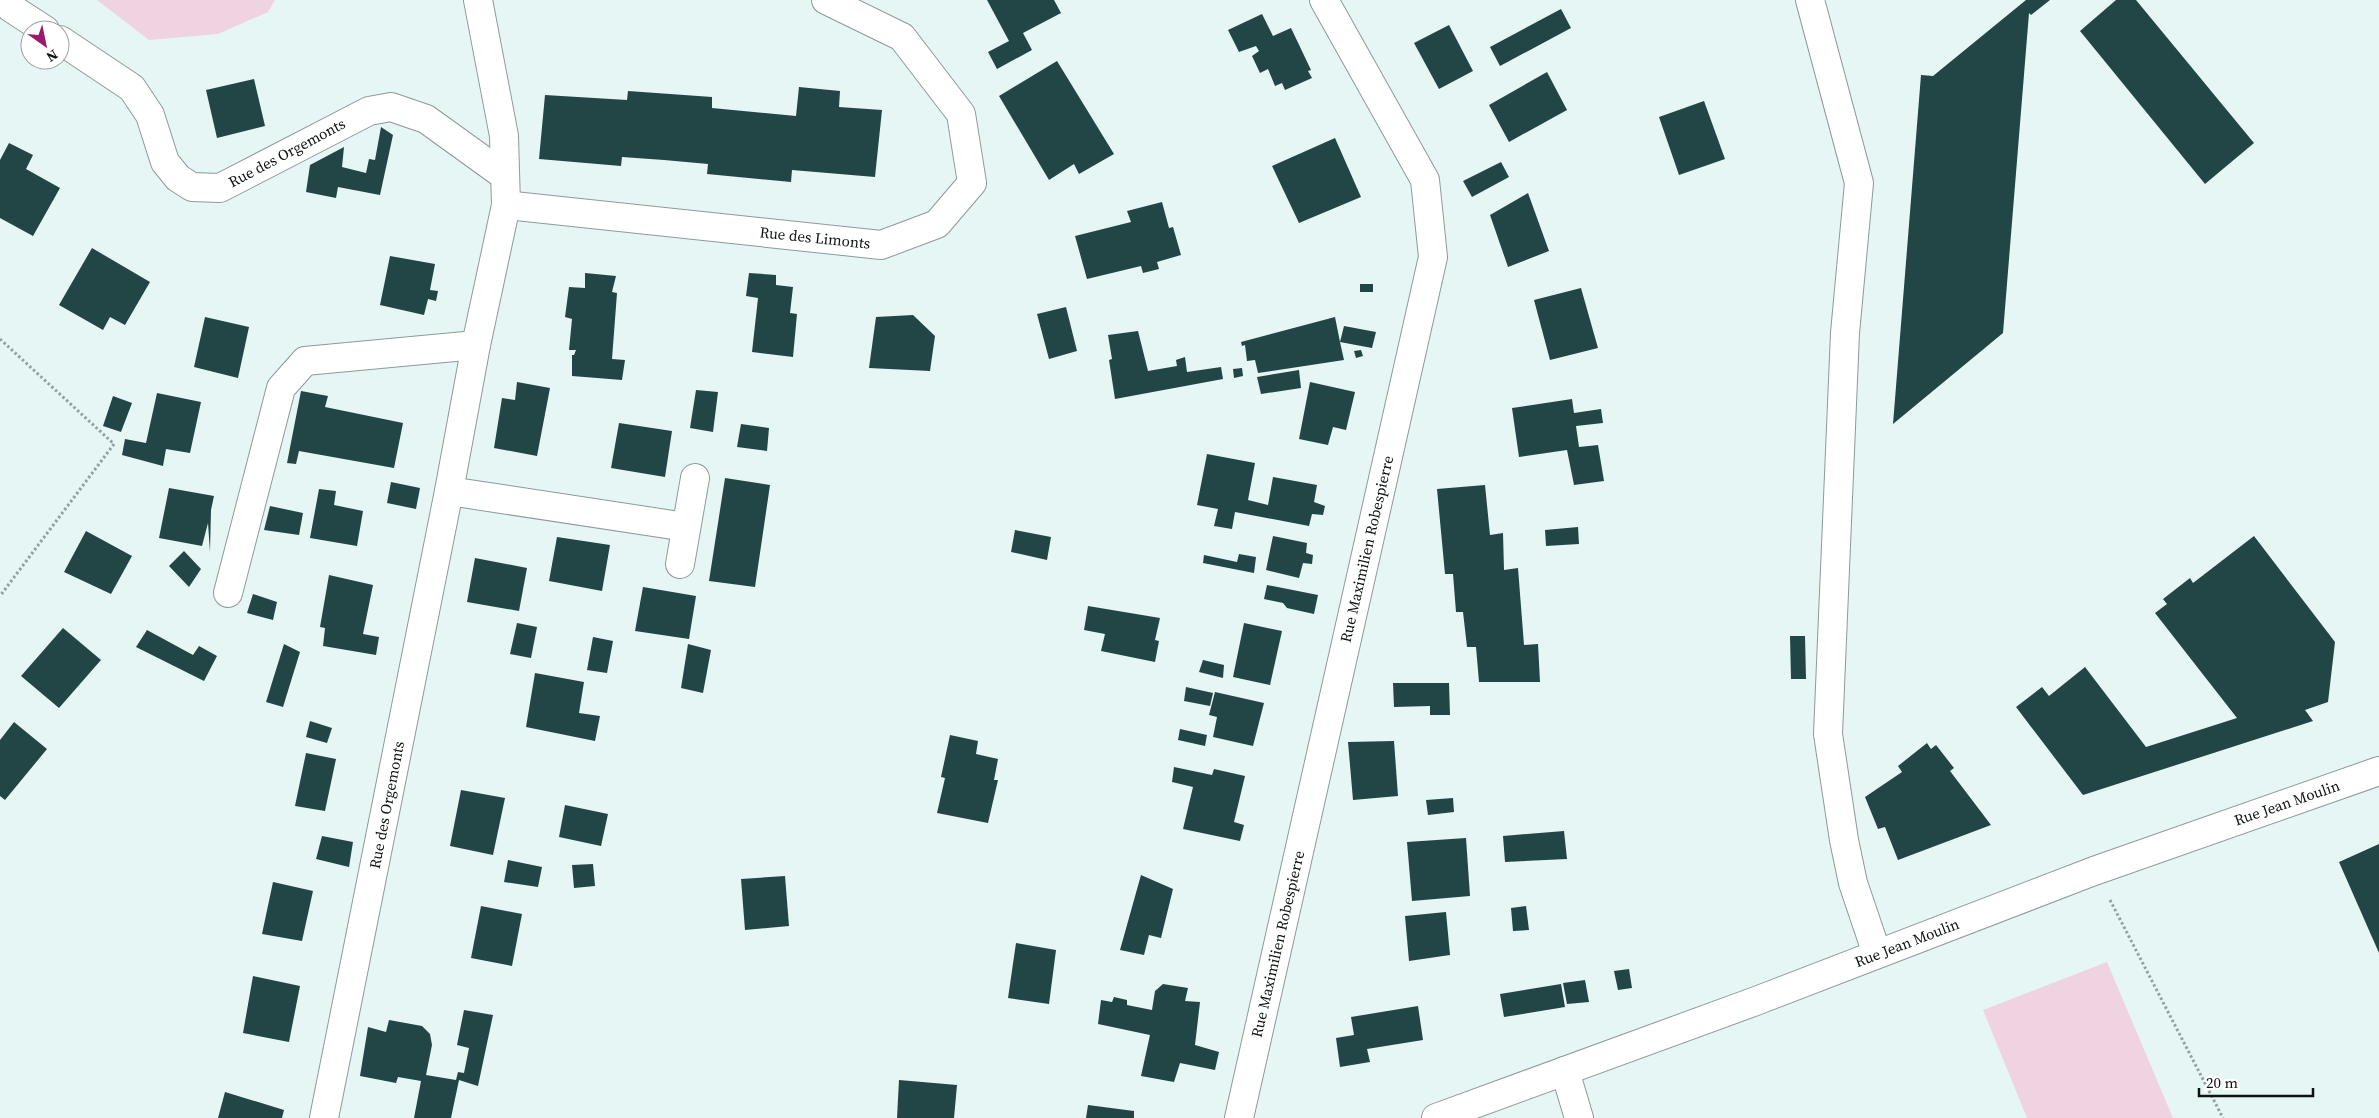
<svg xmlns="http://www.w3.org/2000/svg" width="2379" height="1118" viewBox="0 0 2379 1118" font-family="'Source Serif 4',serif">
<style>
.green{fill:#f0d3e0}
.building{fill:#224645}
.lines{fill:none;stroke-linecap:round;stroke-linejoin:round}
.minor-casing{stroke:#8c9a9a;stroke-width:30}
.path{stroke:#95a1a0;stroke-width:3;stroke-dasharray:2.5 2.5;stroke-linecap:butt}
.minor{stroke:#fff;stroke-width:28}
.labels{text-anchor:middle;stroke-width:5;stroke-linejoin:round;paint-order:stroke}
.street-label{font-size:15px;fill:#0d1312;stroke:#fff}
</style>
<rect width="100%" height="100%" fill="#e6f6f5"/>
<g class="green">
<path d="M97,0H275L268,12L218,34L149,40Z"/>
<path d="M2107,962L2173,1118H2027L1983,1010Z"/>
</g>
<g class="building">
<path d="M987,0H1054L1061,13L1023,33L1032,50L997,69L988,52L1009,41Z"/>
<path d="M2026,0H2050L2031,15L2029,13L2003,333L1893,424L1921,75L1933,76Z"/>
<path d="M2116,0H2136L2254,143L2205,184L2080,31Z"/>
<path d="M1561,9L1571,28L1500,66L1490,47Z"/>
<path d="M1262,14L1273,36L1291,28L1311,70L1308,71L1312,78L1285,90L1282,83L1275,86L1268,69L1260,73L1252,56L1259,51L1256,46L1239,52L1228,30Z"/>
<path d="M1449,25L1473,71L1439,89L1414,43Z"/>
<path d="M1057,61L1114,154L1079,174L1074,164L1049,180L999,96Z"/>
<path d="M1547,72L1567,110L1509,142L1489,105Z"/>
<path d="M254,79L265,126L217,138L206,90Z"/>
<path d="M799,87L840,91L839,107L882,110L875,177L792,170L791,182L707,174L708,164L664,160L622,157L621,166L539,159L545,95L627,100L628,91L712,97V108L796,116Z"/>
<path d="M1704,101L1725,159L1679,175L1659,117Z"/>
<path d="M381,127L393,135L380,195L338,187L336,198L306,192L310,165L344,147L342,167L366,173L369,159L375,160Z"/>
<path d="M1335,138L1361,197L1299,223L1272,166Z"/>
<path d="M9,143L33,155L26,169L60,188L33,236L0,218V160Z"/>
<path d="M1501,162L1509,177L1472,197L1463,181Z"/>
<path d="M1528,193L1549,251L1508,267L1490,215Z"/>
<path d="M1162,202L1169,228L1173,227L1181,255L1157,262L1159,269L1143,273L1141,266L1087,279L1075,236L1131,222L1127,211Z"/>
<path d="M92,248L150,282L125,325L110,317L103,330L59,305Z"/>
<path d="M390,256L435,264L430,290L438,291L436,301L428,299L424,315L380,305Z"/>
<path d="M585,273L616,276L612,292L617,293L612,359L625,360L622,380L572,376V355H574L576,350H569L572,319L565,317L569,287L585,288Z"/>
<path d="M749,273L776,275V285L793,287L790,313L797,314L793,357L752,352L758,298L746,296Z"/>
<rect x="1360" y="284" width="13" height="8"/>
<path d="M1581,288L1598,348L1550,360L1534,300Z"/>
<path d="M1066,307L1077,351L1049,359L1037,314Z"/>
<path d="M913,315L935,336L930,371L869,368L876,317Z"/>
<path d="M205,317L249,327L238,378L194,367Z"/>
<path d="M1335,317L1340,342L1344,326L1376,332L1372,348L1340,342L1344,360L1258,373L1255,360L1247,361L1245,345L1242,346L1241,342Z"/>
<path d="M1138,331L1148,371L1177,366L1176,360L1185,357L1187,372L1221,367L1223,379L1115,399L1109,360L1112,359L1108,335Z"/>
<path d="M1361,350L1363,356L1356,358L1354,351Z"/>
<path d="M1242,368L1243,376L1234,378L1233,369Z"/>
<path d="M1299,370L1301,388L1261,394L1257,377Z"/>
<path d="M517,382L550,388L537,456L494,448L502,398L515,400Z"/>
<path d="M1310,382L1355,392L1346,430L1333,427L1328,445L1299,439Z"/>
<path d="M696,390L718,392L713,432L690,428Z"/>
<path d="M301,391L328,396L325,407L403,423L394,468L299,451L296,464L287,463Z"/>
<path d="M157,393L201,402L190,453L166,449L163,466L122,455L125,439L146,443Z"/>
<path d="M113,396L132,403L121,432L103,426Z"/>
<path d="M1572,399L1574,413L1601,409L1603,423L1576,426L1579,447L1598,445L1604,481L1574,485L1567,450L1519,457L1512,408Z"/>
<path d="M619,423L672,431L665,477L611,468Z"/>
<path d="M741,424L769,428L767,451L737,447Z"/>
<path d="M1207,454L1255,463L1248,500L1268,505L1273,477L1317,485L1314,502L1325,506L1323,515L1312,514L1309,526L1235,512L1232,529L1214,526L1218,509L1197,505Z"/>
<path d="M725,478L770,485L755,587L709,581Z"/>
<path d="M391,482L420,488L416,509L387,503Z"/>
<path d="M1485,485L1490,535L1503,533L1504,570L1518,568L1524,645L1538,644L1540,682H1479L1476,647H1467L1463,612H1456L1453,574H1445L1437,489Z"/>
<path d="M169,488L214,496L211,510L210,552L208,523L202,546L159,538Z"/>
<path d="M319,489L336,491L334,505L363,511L357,546L310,538Z"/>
<path d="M270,506L303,513L299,535L264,530Z"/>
<path d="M1578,527L1579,544L1546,546L1545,530Z"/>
<path d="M1015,530L1051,537L1047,560L1011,552Z"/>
<path d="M86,531L132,556L111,594L64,572Z"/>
<path d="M1273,536L1307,543L1306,553L1313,555L1312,564L1303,563L1299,578L1266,570Z"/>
<path d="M2254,536L2335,642L2328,702L2305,710L2313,721L2083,795L2016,707L2042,687L2049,696L2085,667L2146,747L2237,718L2155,613L2167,604L2163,599L2190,578L2193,583Z"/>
<path d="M557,537L610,545L602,591L549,581Z"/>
<path d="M184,551L201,569L189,587L169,566Z"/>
<path d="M1239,554L1256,557L1254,573L1203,563L1204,555L1237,562Z"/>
<path d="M475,558L527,568L519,611L467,602Z"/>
<path d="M329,575L373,585L363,634L379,637L376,655L323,646L325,628L320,627Z"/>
<path d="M1267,585L1318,595L1314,614L1287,608L1283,603L1264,599Z"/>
<path d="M643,587L696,596L689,639L635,631Z"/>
<path d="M253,594L277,602L273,620L247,613Z"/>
<path d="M1088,606L1160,618L1155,640L1159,641L1155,662L1101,651L1105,634L1084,630Z"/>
<path d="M517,623L537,627L531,658L510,654Z"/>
<path d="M1244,623L1282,631L1270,685L1233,677Z"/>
<path d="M63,628L101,660L59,708L21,676Z"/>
<path d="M147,630L193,655L199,646L217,656L204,681L136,647Z"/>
<path d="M1790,636H1805L1806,679H1791Z"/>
<path d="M593,637L613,641L607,673L587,670Z"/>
<path d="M284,644L300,652L283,707L266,702Z"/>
<path d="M688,644L711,650L703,693L681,688Z"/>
<path d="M1203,660L1224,665L1223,678L1199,672Z"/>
<path d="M535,673L584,682L579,713L600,716L595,741L526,727Z"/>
<path d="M1393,683H1449L1450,715H1430V706L1394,707Z"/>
<path d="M1186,687L1213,693L1210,706L1184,701Z"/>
<path d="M1215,692L1264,703L1253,746L1213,737L1217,717L1209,715Z"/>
<path d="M310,721L332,728L327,743L306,737Z"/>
<path d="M14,722L47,749L5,800L0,796V740Z"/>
<path d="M1180,729L1207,735L1205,746L1178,740Z"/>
<path d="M950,735L978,741L976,754L998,759L994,780H998L988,823L937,813L945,778L941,777Z"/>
<path d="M1394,741L1398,796L1353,800L1348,742Z"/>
<path d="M1927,743L1931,749L1936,745L1954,768L1950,771L1991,825L1898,860L1885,827L1878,829L1865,797L1902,772L1898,766Z"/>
<path d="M306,753L336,759L325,811L295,806Z"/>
<path d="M1174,767L1212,775L1214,769L1245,776L1234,822L1244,825L1240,841L1183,829L1193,787L1172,782Z"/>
<path d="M461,790L505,798L493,855L450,846Z"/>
<path d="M1453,798L1454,812L1428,815L1426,800Z"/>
<path d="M565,805L608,814L601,846L559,837Z"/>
<path d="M1564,831L1567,859L1505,862L1503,836Z"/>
<path d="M322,836L353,842L349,867L316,859Z"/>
<path d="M1466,838L1470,896L1412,901L1407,842Z"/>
<path d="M2379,844V953L2339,862Z"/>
<path d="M508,860L542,867L538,887L504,882Z"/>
<path d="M593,864L595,886L574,888L572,865Z"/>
<path d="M1141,875L1173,889L1161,938L1149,935L1144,955L1120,950Z"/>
<path d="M785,876L789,926L745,930L741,879Z"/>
<path d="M273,882L313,891L302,941L262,934Z"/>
<path d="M481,906L522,914L512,966L471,958Z"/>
<path d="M1526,906L1529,930L1513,931L1511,908Z"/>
<path d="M1446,912L1450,955L1409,961L1405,916Z"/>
<path d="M1016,943L1056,950L1049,1004L1008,998Z"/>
<path d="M1629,969L1632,988L1618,990L1614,971Z"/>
<path d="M253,976L300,986L289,1042L243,1033Z"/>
<path d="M1585,980L1589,1002L1567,1004L1563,983Z"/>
<path d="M1163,984L1188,988L1185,1001L1200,1002L1195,1045L1219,1052L1215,1070L1180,1063L1174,1082L1141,1076L1150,1035L1098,1024L1101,1000L1112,1002L1114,997L1127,1000V1005L1152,1010L1155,991Z"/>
<path d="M1561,984L1565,1007L1504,1017L1500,994Z"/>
<path d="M1418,1006L1423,1040L1367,1049L1370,1062L1340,1067L1336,1038L1354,1035L1351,1017Z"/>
<path d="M464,1010L493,1015L478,1086L459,1080L451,1118H414L421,1081L398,1077L396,1083L360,1076L368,1027L386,1032L389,1020L422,1026L430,1034L432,1045L426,1075L456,1080L458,1072L464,1073L469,1048L457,1045Z"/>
<path d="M899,1080L957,1085L954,1118H897Z"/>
<path d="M225,1092L284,1110L282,1118H218Z"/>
<path d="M1088,1105L1134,1111V1118H1086Z"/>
</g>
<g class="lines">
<g class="minor-casing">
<g id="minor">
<path d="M1810,0L1859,183L1845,333L1828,734L1844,840L1853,883L1877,954"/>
<path d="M11,8L45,30"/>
<path d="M60,40L132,88L150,115L165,162L178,178L192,187L220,188L369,111L391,107L426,119L505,176"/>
<path d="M506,205L881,245L937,224L972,183L961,114L902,37L826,0"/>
<path d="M449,491L686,527"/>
<path d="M680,564L695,478"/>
<path d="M228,593L281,388L305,361L476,345"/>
<path d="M1565,1071L1579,1118"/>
<path d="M324,1118L449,491L476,345L506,205L504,136L478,0"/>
<path d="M1239,1118L1433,257L1425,180L1324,0"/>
<path d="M1436,1118L1756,1001L2094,871L2379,771"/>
</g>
</g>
<g class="path">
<path d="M0,339L114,444L0,596"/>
<path d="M2110,900L2223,1118"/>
</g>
<use href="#minor" class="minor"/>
</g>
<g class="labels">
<g class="street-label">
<text transform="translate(287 153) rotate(-28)" y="5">Rue des Orgemonts</text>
<text transform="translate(815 238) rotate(6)" y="5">Rue des Limonts</text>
<text transform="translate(1367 549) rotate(-77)" y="5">Rue Maximilien Robespierre</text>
<text transform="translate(2287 803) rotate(-19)" y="5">Rue Jean Moulin</text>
<text transform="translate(387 805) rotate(-79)" y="5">Rue des Orgemonts</text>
<text transform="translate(1907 943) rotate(-21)" y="5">Rue Jean Moulin</text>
<text transform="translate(1278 944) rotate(-77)" y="5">Rue Maximilien Robespierre</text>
</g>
</g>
<g transform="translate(45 45) rotate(147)"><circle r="24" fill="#ffffff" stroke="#9ea1a0"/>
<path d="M0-4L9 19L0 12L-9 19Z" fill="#9c1a6c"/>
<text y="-8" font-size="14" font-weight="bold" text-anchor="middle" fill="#0d1312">N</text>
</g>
<path d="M2199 1088v8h114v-8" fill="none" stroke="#0d1312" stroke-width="2.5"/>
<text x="2206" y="1088" font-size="15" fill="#0d1312" stroke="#ffffff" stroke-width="4" paint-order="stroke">20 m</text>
</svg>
